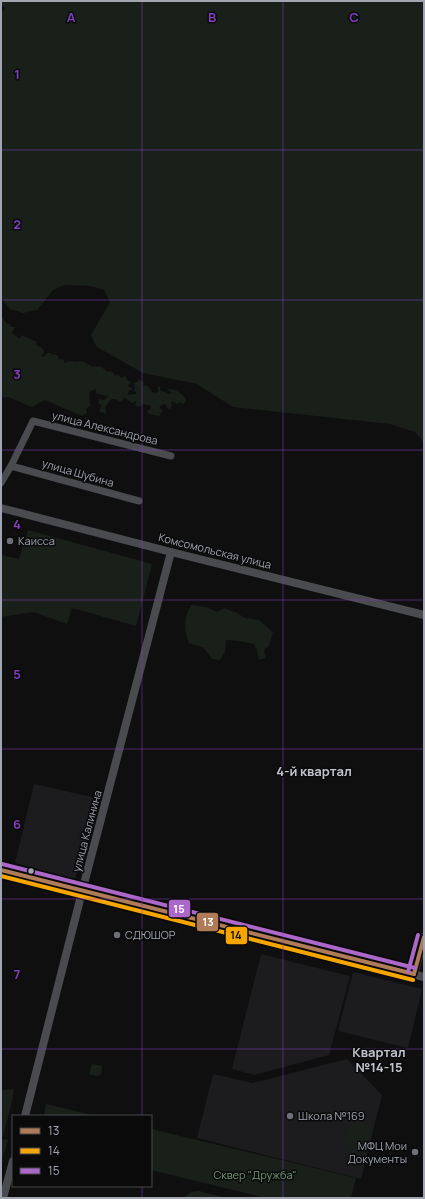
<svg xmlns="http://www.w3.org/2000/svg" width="425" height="1199" viewBox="0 0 425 1199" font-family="Manrope,sans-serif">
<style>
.built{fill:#1c1c1e}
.green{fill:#19201a}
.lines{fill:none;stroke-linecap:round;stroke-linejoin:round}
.minor{stroke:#4a4b4f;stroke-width:7}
.tertiary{stroke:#4a4b4f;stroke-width:8}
.bus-1-casing{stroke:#0a0a0b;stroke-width:7}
.bus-2-casing{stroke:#0a0a0b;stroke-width:7}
.bus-3-casing{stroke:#0a0a0b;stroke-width:7}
.bus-1{stroke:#b07c57;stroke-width:4}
.bus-2{stroke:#f7a600;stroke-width:4}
.bus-3{stroke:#ac68c9;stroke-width:4}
.grid{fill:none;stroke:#813ebd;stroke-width:1;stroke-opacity:0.55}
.poi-dot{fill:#6d7079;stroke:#0a0a0b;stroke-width:1.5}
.bus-dot{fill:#a0a5b1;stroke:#0a0a0b;stroke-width:1.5}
.labels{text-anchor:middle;stroke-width:3;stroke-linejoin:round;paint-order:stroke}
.street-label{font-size:11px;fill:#a0a5b1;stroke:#0a0a0b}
.poi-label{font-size:11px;fill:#a0a5b1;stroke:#0a0a0b;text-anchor:start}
.park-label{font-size:11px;fill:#769c78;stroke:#0a0a0b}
.quarter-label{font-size:13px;font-weight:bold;fill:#c1c4cd;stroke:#0a0a0b}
.grid-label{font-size:13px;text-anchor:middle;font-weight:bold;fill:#813ebd;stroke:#0a0a0b;stroke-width:3;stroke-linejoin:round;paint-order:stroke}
.line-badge{stroke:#0a0a0b;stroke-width:1.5}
.badge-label{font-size:11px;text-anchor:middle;font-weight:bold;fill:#fff}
.pale-badge-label{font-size:11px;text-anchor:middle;font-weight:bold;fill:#111}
</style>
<rect width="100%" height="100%" fill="#0f0f10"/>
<g class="built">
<path d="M34,784L96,798L75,879L15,863Z"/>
<path d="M261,954L350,976L329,1055L254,1075L232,1069Z"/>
<path d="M353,972L422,989L408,1048L338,1031Z"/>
<path d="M347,1059L382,1095L361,1179L197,1138L213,1074L253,1083Z"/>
</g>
<g class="green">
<path d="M2,1H424V443L415,432L390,424L233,407L197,384L143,373L97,347L91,335L110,302L104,290L91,286L65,285L53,290L37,310L23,313L10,309L1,297V14L5,8L2,6Z"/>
<path d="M1,316L7,324H10L11,327H15L12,333L20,339L21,335L37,342L36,345L42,348L44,352L41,357L45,356L47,353H51L52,355L55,354L58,356L59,360L61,359L64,360V363L70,361L75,362L82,361L93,367L97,366L101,367L108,372L109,371L114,373V375L117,376V375L120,376L121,378L125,376L127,378V380L131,382V383L128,385L129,387L132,388V390H129L128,394L130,395L132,394H136V392L134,390L135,388L134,383L136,382H138V379L144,382L143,385L148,386L152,392L155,393L158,392V387H160V390L169,394L172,393L166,388C174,389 181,392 186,399V402L183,404L179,402L177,404L172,401L171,409L167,408L165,404L161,405L159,408L163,410L159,416L149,414L147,411L151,409L150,405L143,404L139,407L135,405L137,401L132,403L123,397V401L121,402L115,399H111L105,407L106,414L99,411L102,405L98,404L99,399L104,400L107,398L108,395L106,396L96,393V389L91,391L89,393L90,407H88L86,409L87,413L82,416L45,400L32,407C26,405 23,403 18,401C14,399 12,399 8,397L1,398Z"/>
<path d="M28,530L152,564L136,626L72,608L67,624L34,612L1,617V555L19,559Z"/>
<path d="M191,605L206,607L217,612L224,608L237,613L245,618L259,620L273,632L269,645L264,650L266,658L259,660L257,650L254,644L239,641L226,640L225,652L220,660L212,659L204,648L189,643C183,630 184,617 191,605Z"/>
<path d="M92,1064L102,1066L101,1074L97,1076L89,1074Z"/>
<path d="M14,1089C12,1105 7,1121 3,1136L1,1139L8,1140L1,1163V1090Z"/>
<path d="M46,1104L96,1116H44Z"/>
<path d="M352,1121L371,1124V1131L364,1152L350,1149L344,1139Z"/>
<path d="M151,1129L356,1178L351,1198H266L151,1170Z"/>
<path d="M199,1191L225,1198H183L191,1192Z"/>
</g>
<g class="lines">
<g class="minor">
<path d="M11,466L139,501"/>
<path d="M1,483L11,466L33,421L171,456"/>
</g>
<g class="tertiary">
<path d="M1,508L171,552L424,615"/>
<path d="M1,870L424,977"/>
<path d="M414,974L424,937"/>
<path d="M25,1116L85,880L171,552"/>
<path d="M3,1198L13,1161"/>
</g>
<g class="bus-1-casing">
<g id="bus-1">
<path d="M1,870L414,974"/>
<path d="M414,974L424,937"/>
</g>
</g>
<g class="bus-2-casing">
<path id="bus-2" d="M1,876L413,980"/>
</g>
<g class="bus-3-casing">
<g id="bus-3">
<path d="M2,864L415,968"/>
<path d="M408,972L418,935"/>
</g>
</g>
<use href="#bus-1" class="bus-1"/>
<use href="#bus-2" class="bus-2"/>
<use href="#bus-3" class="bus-3"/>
</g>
<path class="grid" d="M142,1V1116M283,1V1198M1,150H424M1,300H424M1,450H424M1,600H424M1,749H424M1,899H424M1,1049H424M142,1186V1198"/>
<g class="poi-dot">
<circle cx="10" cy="541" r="4"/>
<circle cx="117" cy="935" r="4"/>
<circle cx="290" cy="1116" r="4"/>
<circle cx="415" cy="1152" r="4"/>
</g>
<circle class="bus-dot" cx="31" cy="871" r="3.5"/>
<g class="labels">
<g class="street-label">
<text transform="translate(105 428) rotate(14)" y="4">улица Александрова</text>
<text transform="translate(78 473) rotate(16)" y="4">улица Шубина</text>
<text transform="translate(215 551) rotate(14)" y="4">Комсомольская улица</text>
<text transform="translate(87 831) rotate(-75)" y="4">улица Калинина</text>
</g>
<g class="poi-label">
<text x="18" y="545">Каисса</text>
<text x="125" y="939">СДЮШОР</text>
<text x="298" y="1120">Школа №169</text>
<text x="407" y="1150" text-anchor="end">МФЦ Мои<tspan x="407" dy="13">Документы</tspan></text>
</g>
<g class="park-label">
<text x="255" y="1179">Сквер "Дружба"</text>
</g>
<g class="quarter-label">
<text x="314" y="776">4-й квартал</text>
<text x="379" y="1057">Квартал<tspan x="379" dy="15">№14-15</tspan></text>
</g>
</g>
<g class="grid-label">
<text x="71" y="22">A</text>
<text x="212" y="22">B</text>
<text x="354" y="22">C</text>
<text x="17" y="79">1</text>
<text x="17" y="229">2</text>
<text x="17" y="379">3</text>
<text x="17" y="529">4</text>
<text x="17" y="679">5</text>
<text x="17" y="829">6</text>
<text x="17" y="979">7</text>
</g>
<g class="line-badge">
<rect x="168" y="899" width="23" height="19" rx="4" fill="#ac68c9"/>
<rect x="196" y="912" width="23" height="20" rx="4" fill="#b07c57"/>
<rect x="225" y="926" width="23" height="19" rx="4" fill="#f7a600"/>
</g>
<g class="badge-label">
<text x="179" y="913">15</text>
<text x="208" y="926">13</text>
</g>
<g class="pale-badge-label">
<text x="236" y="939">14</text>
</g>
<rect width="425" height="1199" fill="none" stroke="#a0a5b1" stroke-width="4"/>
<rect x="12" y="1115" width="140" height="72" fill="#0a0a0b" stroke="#46484d"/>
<rect x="20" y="1128" width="20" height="6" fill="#b07c57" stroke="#46484d"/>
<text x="48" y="1135" font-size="12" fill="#a0a5b1">13</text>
<rect x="20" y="1148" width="20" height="6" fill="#f7a600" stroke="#46484d"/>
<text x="48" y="1155" font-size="12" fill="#a0a5b1">14</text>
<rect x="20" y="1168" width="20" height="6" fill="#ac68c9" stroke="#46484d"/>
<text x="48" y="1175" font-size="12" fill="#a0a5b1">15</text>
</svg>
